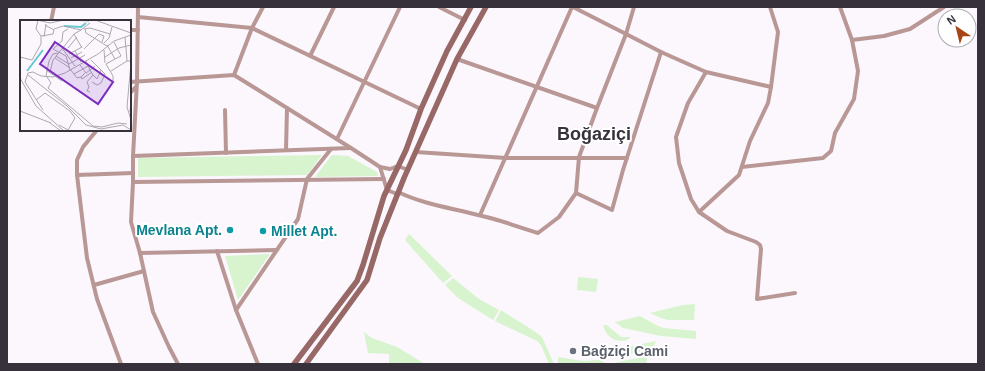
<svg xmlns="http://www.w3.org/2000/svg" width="985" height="371" viewBox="0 0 985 371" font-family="Helvetica,sans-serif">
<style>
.green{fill:#d8f4ce}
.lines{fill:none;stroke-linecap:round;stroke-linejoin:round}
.minor{stroke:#b99795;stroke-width:4}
.secondary{stroke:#986866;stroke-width:5.5}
.culture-dot{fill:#0f9aa8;stroke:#fff;stroke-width:1.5}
.worship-dot{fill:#6b7280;stroke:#fff;stroke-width:1.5}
.labels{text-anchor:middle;stroke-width:4;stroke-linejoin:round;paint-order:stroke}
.culture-label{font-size:14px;font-weight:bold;fill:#0d838f;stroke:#fff;text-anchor:end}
.worship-label{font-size:14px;font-weight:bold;fill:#5b616d;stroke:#fff;text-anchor:start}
.district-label{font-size:18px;font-weight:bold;fill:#37313c;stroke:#fff}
.inset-river{fill:none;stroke:#67c8d2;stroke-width:2}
.inset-road{fill:none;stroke:#ada8b0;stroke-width:1}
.view{fill:#7b2cbf;fill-opacity:0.15;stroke:#7b2cbf;stroke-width:2}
.inset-edge{fill:none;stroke:#37313c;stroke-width:2}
</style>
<rect width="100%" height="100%" fill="#fbf7fd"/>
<g class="green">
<path d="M322,155L307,175L138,177V158Z"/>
<path d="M332,155L348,156L377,172L378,176L315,177Z"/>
<path d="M409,234L452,276L443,283L405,240Z"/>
<path d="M270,254L238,300L225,256Z"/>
<path d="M578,277L598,279L596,292L577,290Z"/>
<path d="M453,278L479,299L499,310L493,320L472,307L457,297L445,285Z"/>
<path d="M695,304L694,320H668L661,318L650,313L683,305Z"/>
<path d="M501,310L534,331L542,337L554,364H549L541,345L537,341L495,321Z"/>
<path d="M640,316L658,326L664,328L696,331V339L661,336L623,328L615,322Z"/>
<path d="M603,325H607L621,337H631C625,344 612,341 607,334C605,331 604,328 603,325Z"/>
<path d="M364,332L372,338L397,347L425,364H389V354L368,353Z"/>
<path d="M656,341L652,351L614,356L594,353L604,346L614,350Z"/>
<path d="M648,356L646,364H614V363Z"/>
<path d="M558,357L582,361L601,360L605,363V364H558Z"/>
</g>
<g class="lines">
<g class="minor">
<path d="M138,7L137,82L133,156V182L131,222L140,253L153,312L169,347L178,364"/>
<path d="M439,7L465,20"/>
<path d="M573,7L626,34L634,7"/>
<path d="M138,17L252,28L421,109"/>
<path d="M51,21L54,7"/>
<path d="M130,30H138"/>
<path d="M852,40L884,36L910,29L944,7"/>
<path d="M310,56L334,7"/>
<path d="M457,59L597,108L626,34L661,52L706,72L688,103L676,137L679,163L691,199L699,212L727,231L756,242L760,245L761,249L757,299L795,293"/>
<path d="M706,72L771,87L778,32L770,7"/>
<path d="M234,75L252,28L263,7"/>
<path d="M130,82L234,75L351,148L380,167L387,190L397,194"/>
<path d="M130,93L136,87"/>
<path d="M597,108L579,157L576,193L612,210L623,170L661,52"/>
<path d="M225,110L226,153"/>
<path d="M97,130L83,147L77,160V175L87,258L97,299L121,364"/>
<path d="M337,139L400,7"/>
<path d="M286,150L287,108"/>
<path d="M416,152L506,158H627"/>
<path d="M133,156L350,148"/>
<path d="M380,167L390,169L398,166L408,170"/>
<path d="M742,167L823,158L831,151L835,133L854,99L858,71L852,40L840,7"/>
<path d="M77,175L133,173"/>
<path d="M133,182L384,179"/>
<path d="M398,192C423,204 451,208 478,215C498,219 518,227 538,233L559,217L576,193"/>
<path d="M699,212L739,175L750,141L768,103L771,87"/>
<path d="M480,215L572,7"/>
<path d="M217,251L236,310L258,364"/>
<path d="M140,253L277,250"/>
<path d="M94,285L144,271"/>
<path d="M236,310L298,219L307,179L331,149"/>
</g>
<g class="secondary">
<path d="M294,364L357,281L363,265L384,196L406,150L421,109L447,51L471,7"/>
<path d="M306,364L367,280L380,238L404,178L457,59L486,7"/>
</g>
</g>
<g class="culture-dot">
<circle cx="230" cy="230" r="4"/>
<circle cx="263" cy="231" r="4"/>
</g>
<circle class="worship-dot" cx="573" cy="351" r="4"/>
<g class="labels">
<g class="culture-label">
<text x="222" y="235">Mevlana Apt.</text>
<text x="271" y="236" text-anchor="start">Millet Apt.</text>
</g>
<g class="worship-label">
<text x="581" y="356">Bağziçi Cami</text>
</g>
<g class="district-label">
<text x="594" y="140">Boğaziçi</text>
</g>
</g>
<g transform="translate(20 20)">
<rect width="111" height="111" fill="#fbf7fd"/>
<path class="inset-river" d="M44,6L61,7L66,3M7,51L23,30"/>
<path class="inset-road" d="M17,0L30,3L44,0M18,0L16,9L21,16L33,14L34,10L25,5M50,0L69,1M75,0L111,13M34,9L43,6L61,10L70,3M48,9L43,12L42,21L33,29L46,36L50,50M64,9L70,8L90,14M65,9L66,13L87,26M54,14L62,28M24,17L26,4M105,17L107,41H111M84,23L89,18L92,7M87,25L95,39L101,36L94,22M42,28L55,46M48,28L57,17M64,29L79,14L84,16L82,22M84,30L85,43M55,31L61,42M49,34L62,27M36,36L49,44M0,37L12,40L21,24V16M85,37L99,28L111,25M35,38L50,48M51,38L62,32M71,40L85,54L81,63L77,65L72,62M66,41L70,50L75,46M111,43L107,87L111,100M49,44L65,35M60,45L66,53L70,50L73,55L67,62L69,67L67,71L70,72M50,49L57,58L61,57M26,50L42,61M91,51L107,41M30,52L33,40L54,14L61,10M65,53L61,57L62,59L72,52M54,54L68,46M8,55L47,86L66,105L81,109L103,105L111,110M73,55L77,59L81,50M26,56L29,41L33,34L38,33M27,57L31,63L28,68M0,58L16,86L44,111M93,61V56L86,44L95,39M28,68L73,106L82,107L98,103L107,104M16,80L25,73L50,91L55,98L48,110M23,90L5,62L8,53L13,52L21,56L33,57L45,53L78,34L94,21L111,15M0,91L31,103M110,92L111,79M30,103L41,111M39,105L50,111"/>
<path class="view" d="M35,22L93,62L78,84L20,44Z"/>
<rect width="111" height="111" class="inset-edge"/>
</g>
<rect width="985" height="371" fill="none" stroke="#37313c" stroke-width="16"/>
<g transform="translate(957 28) rotate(325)"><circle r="19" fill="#ffffff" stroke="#afadb1"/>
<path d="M0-3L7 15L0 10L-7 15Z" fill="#a84414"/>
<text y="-6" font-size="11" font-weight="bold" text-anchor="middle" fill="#37313c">N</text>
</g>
</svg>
